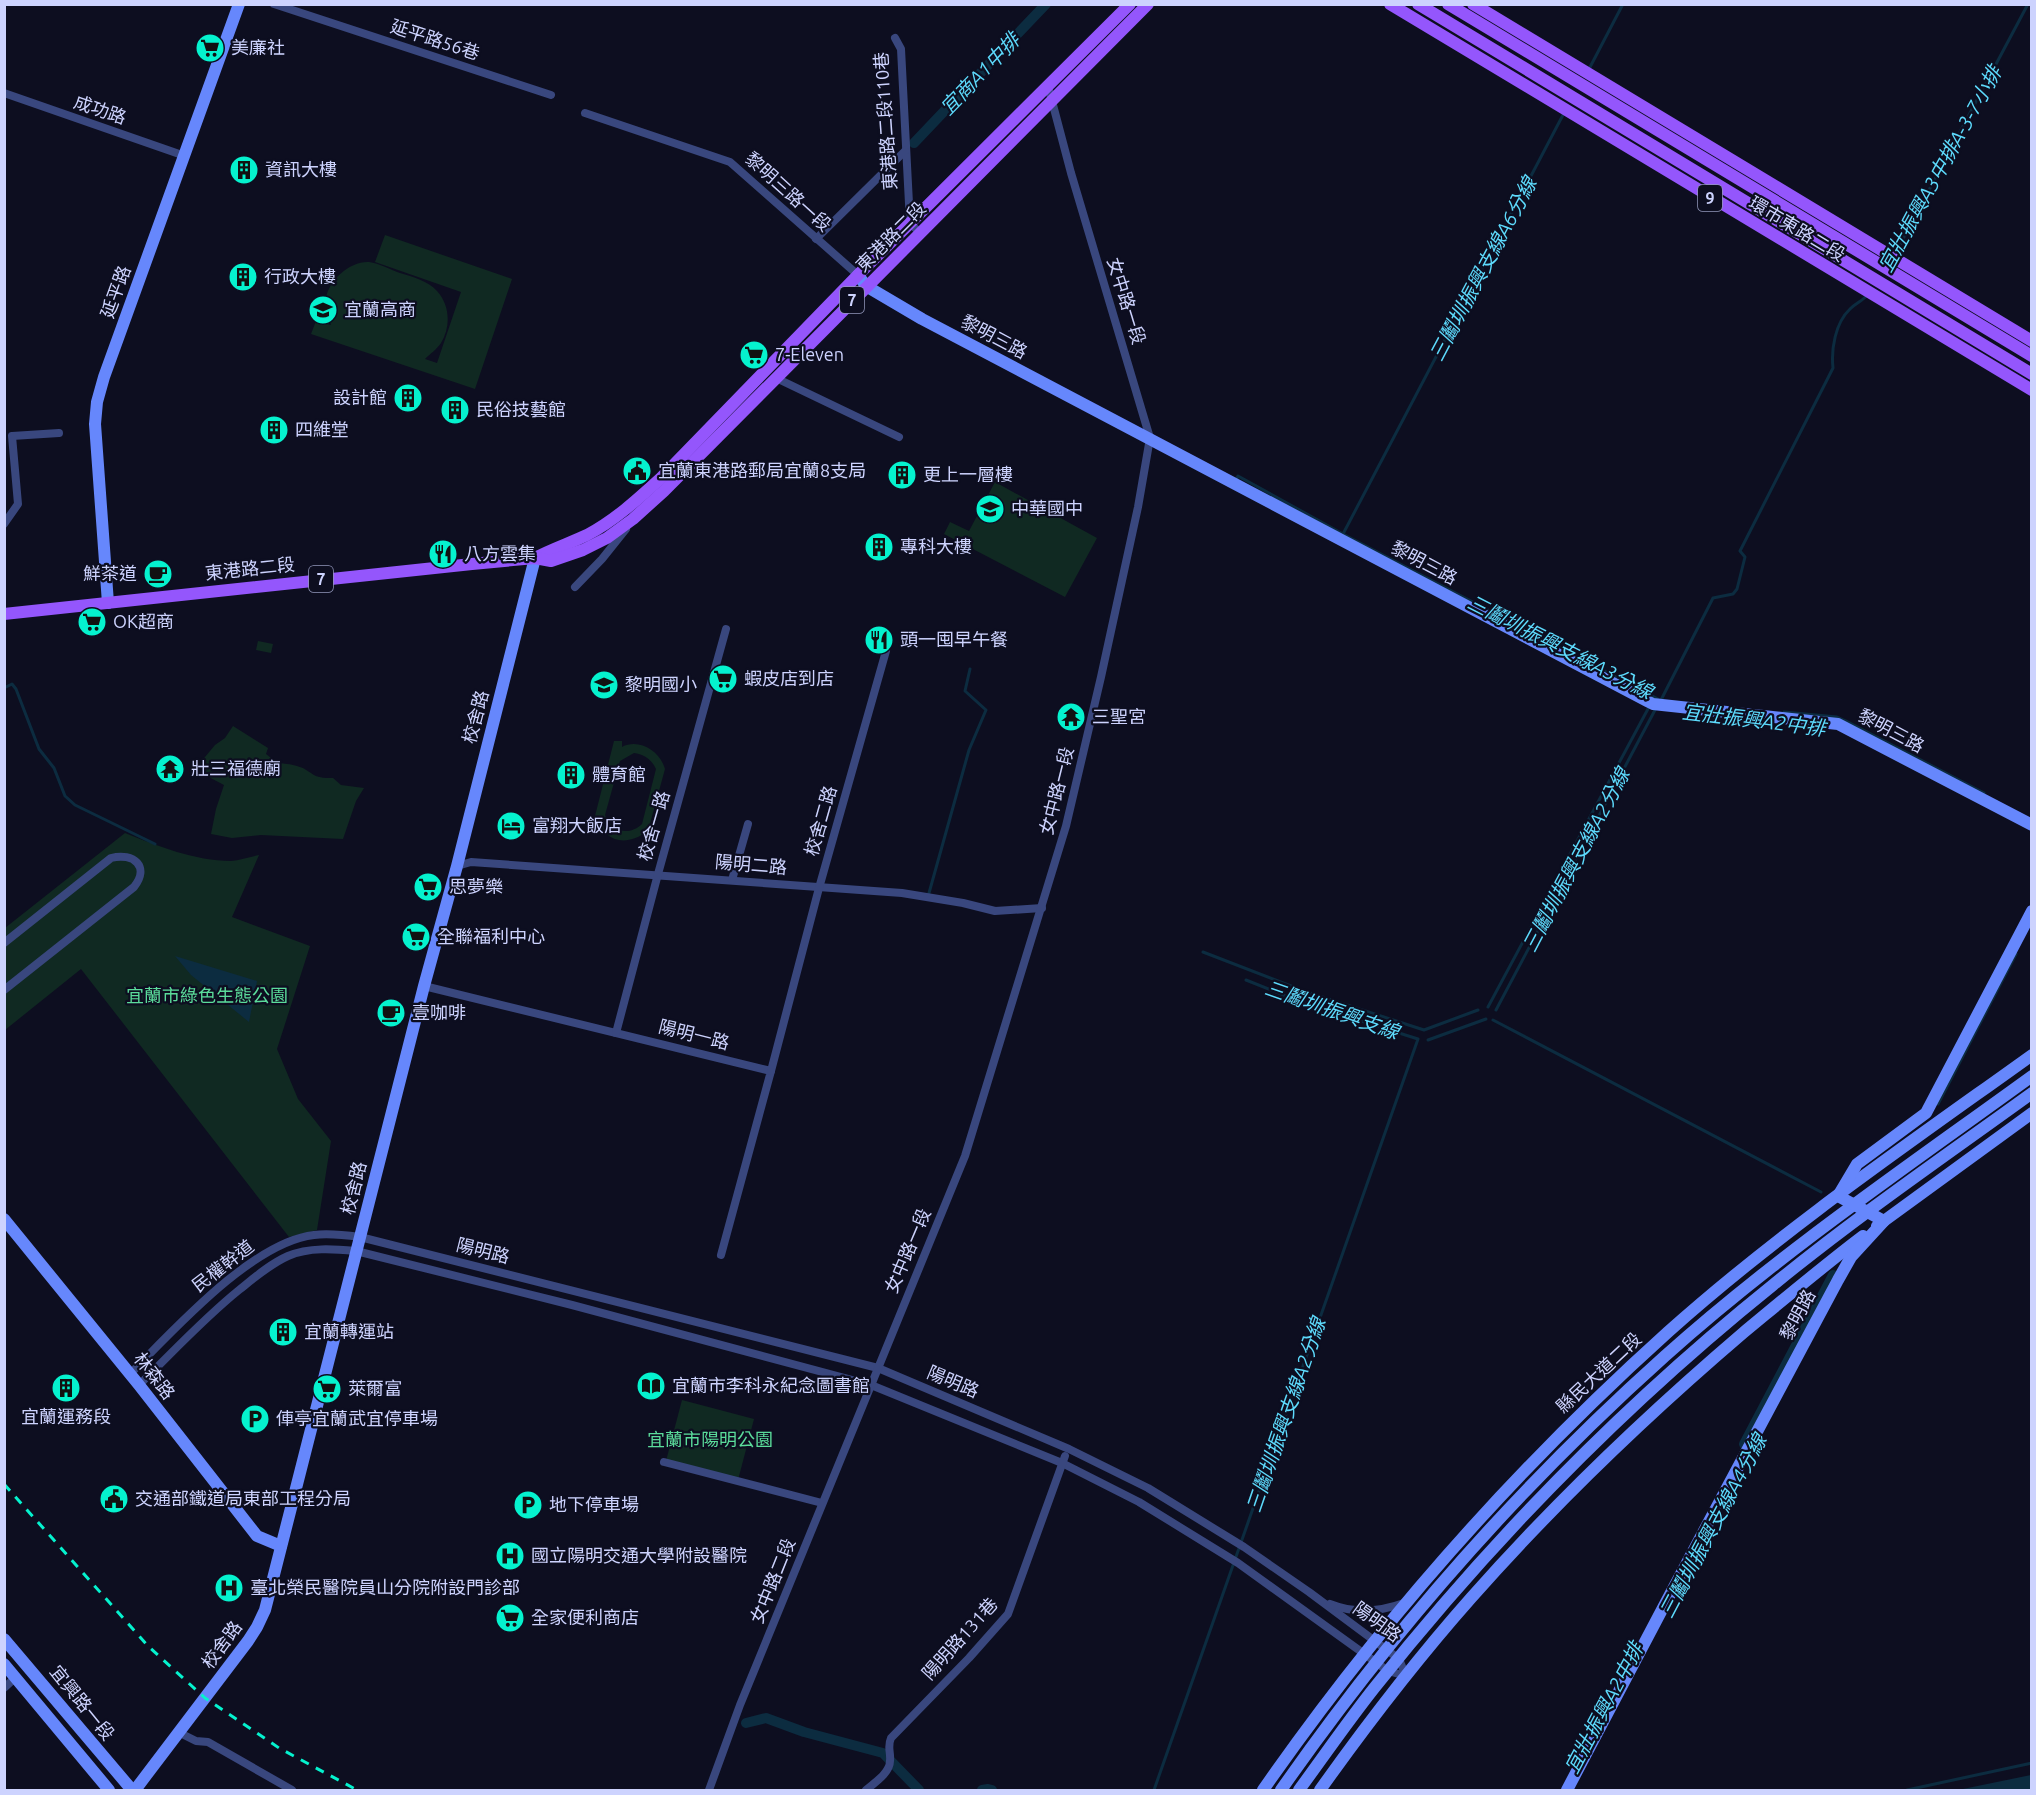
<svg xmlns="http://www.w3.org/2000/svg" width="2036" height="1795" viewBox="0 0 2036 1795" font-family="Ubuntu,'Noto Sans TC',sans-serif">
<style>
.green{fill:#102922;fill-rule:evenodd}
.water{fill:#0c2c40}
.lines{fill:none;stroke-linecap:round;stroke-linejoin:round}
.stream{stroke:#0c2c40;stroke-width:3}
.canal{stroke:#0c2c40;stroke-width:10}
.street{stroke:#39477e;stroke-width:8}
.secondary{stroke:#6687fc;stroke-width:12}
.primary{stroke:#9456fc;stroke-width:12}
.rail{stroke:#05f2ce;stroke-width:3;stroke-dasharray:9 8;stroke-linecap:butt}
.labels{text-anchor:middle;stroke-width:4.5;stroke-linejoin:round;paint-order:stroke}
.shield{fill:#0d0e20;stroke:#9398bb;stroke-width:1.5}
.shield-label{font-size:16px;font-weight:bold;fill:#cdd3fe}
.street-label{font-size:18px;fill:#cdd3fe;stroke:#0d0e20}
.poi-label{font-size:18px;fill:#cdd3fe;stroke:#0d0e20;text-anchor:start}
.park-label{font-size:18px;fill:#5bdc9b;stroke:#0d0e20}
.water-label{font-size:20px;font-style:italic;fill:#5ddafc;stroke:#0d0e20}
</style>
<rect width="100%" height="100%" fill="#0d0e20"/>
<g class="green">
<path d="M385,235L512,279L475,389L311,334L316,321L331,325C328,316 325,308 326,298C329,280 350,261 369,262C379,263 391,270 400,273C413,277 428,281 437,291C450,305 451,327 441,343C437,349 430,354 425,359L437,363L461,292L375,262Z"/>
<path d="M995,482L1097,538L1065,597L944,534L950,522L969,531Z"/>
<path d="M258,641L273,644L271,653L256,650Z"/>
<path d="M233,726L268,748L266,754C283,768 280,761 297,766C314,771 310,779 333,778L341,785L364,788L356,801L343,839L261,835L232,838L211,834L216,809L224,785L201,773L200,763L215,745L225,738Z"/>
<path d="M614,741H622V747C639,738 660,751 665,769L648,831C626,847 605,843 595,816ZM634,753C644,754 652,760 656,769L642,824C628,837 611,831 605,815L620,761Z"/>
<path d="M125,833C158,846 195,861 231,861C240,860 250,857 259,855L232,917L310,946L277,1049L298,1099L331,1141L317,1230L289,1237L81,969L5,1030V928Z"/>
<path d="M682,1400L754,1419L738,1480L666,1461Z"/>
</g>
<g class="water">
<path d="M175,956L257,981L249,1022L191,975Z"/>
<path d="M2031,1775V1790H1958Z"/>
</g>
<g class="lines">
<g class="stream">
<path d="M1588,71L1623,4"/>
<path d="M1897,254L1904,237L2028,4"/>
<path d="M1237,478L1238,476L1343,534L1658,699"/>
<path d="M1343,534L1564,113"/>
<path d="M4,688L12,684L16,689L39,749L54,768L65,796L75,805L155,844"/>
<path d="M1661,700L1713,598L1733,594L1737,589L1745,557L1740,551L1833,368C1831,350 1835,323 1850,309C1856,303 1863,301 1868,294"/>
<path d="M1784,712L1837,717L1846,721L1984,793"/>
<path d="M1738,719L1765,722"/>
<path d="M929,893L969,750L986,710L965,691L970,669"/>
<path d="M1203,952L1304,991L1424,1030L1478,1010"/>
<path d="M1488,1007L1649,707"/>
<path d="M1496,1010L1655,710"/>
<path d="M1493,1020L1821,1192"/>
<path d="M1428,1040L1486,1019"/>
<path d="M1938,1104L2016,954"/>
<path d="M1154,1790L1418,1039L1301,1002L1246,980"/>
<path d="M1907,1790L2032,1763"/>
</g>
<g class="canal">
<path d="M914,143L1046,4"/>
<path d="M1744,1444L1833,1275"/>
<path d="M746,1723L766,1718L804,1732L883,1753L919,1790"/>
<path d="M982,1790L988,1789L992,1790"/>
</g>
<g class="street">
<path d="M274,4L551,95"/>
<path d="M895,38L901,49L910,223L920,233"/>
<path d="M4,93L185,156"/>
<path d="M585,113L730,162L858,275"/>
<path d="M816,239L905,151"/>
<path d="M776,378L899,437"/>
<path d="M4,524L18,504L12,436L59,433"/>
<path d="M575,587L602,559L626,529"/>
<path d="M457,866L471,862L902,893L963,903L995,911L1042,908"/>
<path d="M732,880L748,824"/>
<path d="M4,943L111,858C134,852 150,867 134,887L4,990"/>
<path d="M424,986L771,1071L721,1255"/>
<path d="M616,1033L658,874L726,629"/>
<path d="M771,1071L819,888L886,651"/>
<path d="M130,1374C173,1331 252,1242 314,1235C330,1233 345,1235 360,1237L878,1368L1069,1449L1148,1488L1244,1547L1309,1592L1399,1659L1406,1676"/>
<path d="M139,1385C172,1353 203,1319 239,1290C254,1278 270,1264 288,1256C309,1247 334,1249 356,1251L572,1305L871,1385L1062,1463L1139,1502L1238,1563L1388,1671L1406,1676"/>
<path d="M664,1462L822,1503"/>
<path d="M1330,1604C1355,1614 1379,1612 1404,1603"/>
<path d="M4,1688L16,1677"/>
<path d="M180,1733L196,1741L208,1742L292,1790"/>
<path d="M709,1790L740,1705L965,1156L1066,826L1101,677L1138,507L1150,438L1071,173L1048,86"/>
<path d="M866,1790C874,1783 890,1773 890,1761C891,1752 887,1747 891,1738L969,1658L1008,1614L1065,1456"/>
</g>
<g class="secondary">
<path d="M858,275L866,286L922,319L1647,701L1653,704L1838,724L2032,825"/>
<path d="M108,603L95,424L97,402L104,377L239,4"/>
<path d="M4,1219L139,1385L257,1536L281,1546"/>
<path d="M1877,1226L2032,1113"/>
<path d="M4,1639L132,1790"/>
<path d="M4,1664L109,1790"/>
<path d="M135,1790L248,1641L257,1627L265,1610L424,986L457,866L535,558"/>
<path d="M1263,1790C1380,1622 1516,1469 1668,1332C1781,1231 1908,1144 2032,1055"/>
<path d="M1281,1790C1392,1631 1521,1485 1665,1356C1780,1253 1908,1166 2032,1076"/>
<path d="M1299,1790C1324,1756 1348,1721 1375,1687C1492,1540 1626,1403 1773,1285C1856,1217 1945,1156 2032,1093"/>
<path d="M1320,1790C1367,1724 1417,1659 1471,1598C1555,1503 1647,1415 1743,1333C1783,1300 1822,1267 1863,1236"/>
<path d="M1567,1790L1665,1604L1838,1280L1851,1257L1884,1221L1838,1196L1857,1164L1926,1113L2032,911"/>
</g>
<g class="primary">
<path d="M1390,4L2032,390"/>
<path d="M1418,4L2032,374"/>
<path d="M1448,4L2032,356"/>
<path d="M1473,4L2032,341"/>
<path d="M535,558C552,549 570,543 587,535C614,521 638,499 661,478L858,275L1130,4"/>
<path d="M4,614L472,564L535,558L551,561L583,550L607,538L633,519L664,491L1148,4"/>
</g>
<path class="rail" d="M4,1484L148,1646L205,1698L279,1748L357,1790"/>
</g>
<defs>
<g id="supermarket-disc" transform="scale(1.5)"><circle r="9.5" fill="#05f2ce" stroke="#0d0e20"/><path d="M-6-5.5h2.5l.6 2H6L4.5 2H-2.5L-4.4-4H-6ZM-1.5 3.2a1.3 1.3 0 1 0 .1 0ZM3 3.2a1.3 1.3 0 1 0 .1 0Z" fill="#111"/></g>
<g id="building-disc" transform="scale(1.5)"><circle r="9.5" fill="#05f2ce" stroke="#0d0e20"/><path d="M-4-6H4V6H1V3H-1V6H-4ZM-2.5-4.3h1.7v1.8h-1.7ZM.8-4.3h1.7v1.8H.8ZM-2.5-1h1.7V.8h-1.7ZM.8-1h1.7V.8H.8Z" fill="#111"/></g>
<g id="school-disc" transform="scale(1.5)"><circle r="9.5" fill="#05f2ce" stroke="#0d0e20"/><path d="M0-5L7-2L0 1L-7-2ZM-4 1L0 2.5L4 1V4Q0 6-4 4Z" fill="#111"/></g>
<g id="civic-disc" transform="scale(1.5)"><circle r="9.5" fill="#05f2ce" stroke="#0d0e20"/><path d="M-.6-6.5H3V-4.5H.6V-3L4-1V1h2V6H-6V1h2V-1L-.6-3ZM-1.2 2.5V6h2.4V2.5Z" fill="#111"/></g>
<g id="restaurant-disc" transform="scale(1.5)"><circle r="9.5" fill="#05f2ce" stroke="#0d0e20"/><path d="M-5-6h1v4h1v-4h1v4h1v-4h1v5L-1.5 .5V6h-2V.5L-5-1ZM5-6V6H3V1.5H1.5Q1.5-4 5-6Z" fill="#111"/></g>
<g id="cafe-disc" transform="scale(1.5)"><circle r="9.5" fill="#05f2ce" stroke="#0d0e20"/><path d="M-5.5-4.5H6V0H3Q3 3.5 0 3.5H-2.5Q-5.5 3.5-5.5 0ZM3-3.2v2h1.7v-2ZM-6 4.5H4V6H-6Z" fill="#111"/></g>
<g id="temple-disc" transform="scale(1.5)"><circle r="9.5" fill="#05f2ce" stroke="#0d0e20"/><path d="M0-6L5-2H3V0L6.5 2.5H4V6H1.5V3h-3V6H-4V2.5H-6.5L-3 0V-2H-5Z" fill="#111"/></g>
<g id="hotel-disc" transform="scale(1.5)"><circle r="9.5" fill="#05f2ce" stroke="#0d0e20"/><path d="M-6-4.5h1.5V1H6V5H4.5V3h-9V5H-6ZM-4 0a1.8 1.8 0 1 1 3.6 0ZM.5 0V-2.5h3Q6-2.5 6 0Z" fill="#111"/></g>
<g id="library-disc" transform="scale(1.5)"><circle r="9.5" fill="#05f2ce" stroke="#0d0e20"/><path d="M-6-4Q-3-5.5-.7-3.5V5Q-3 3-6 4ZM6-4Q3-5.5 .7-3.5V5Q3 3 6 4Z" fill="#111"/></g>
<g id="parking-disc" transform="scale(1.5)"><circle r="9.5" fill="#05f2ce" stroke="#0d0e20"/><path d="M-3.5-5.5H1a3.5 3.5 0 0 1 0 7H-1V5.5H-3.5ZM-1-3.4V-.6H.8a1.4 1.4 0 0 0 0-2.8Z" fill="#111"/></g>
<g id="hospital-disc" transform="scale(1.5)"><circle r="9.5" fill="#05f2ce" stroke="#0d0e20"/><path d="M-5-5h3v3.5h4V-5h3V5h-3V1.5h-4V5h-3Z" fill="#111"/></g>
</defs>
<g fill-rule="evenodd">
<use href="#supermarket-disc" x="210" y="48"/>
<use href="#building-disc" x="244" y="170"/>
<use href="#building-disc" x="243" y="277"/>
<use href="#school-disc" x="323" y="310"/>
<use href="#supermarket-disc" x="754" y="355"/>
<use href="#building-disc" x="408" y="398"/>
<use href="#building-disc" x="455" y="410"/>
<use href="#building-disc" x="274" y="430"/>
<use href="#civic-disc" x="637" y="471"/>
<use href="#building-disc" x="902" y="475"/>
<use href="#school-disc" x="990" y="509"/>
<use href="#building-disc" x="879" y="547"/>
<use href="#restaurant-disc" x="443" y="554"/>
<use href="#cafe-disc" x="158" y="574"/>
<use href="#supermarket-disc" x="92" y="622"/>
<use href="#restaurant-disc" x="879" y="640"/>
<use href="#supermarket-disc" x="723" y="679"/>
<use href="#school-disc" x="604" y="685"/>
<use href="#temple-disc" x="1071" y="717"/>
<use href="#temple-disc" x="170" y="769"/>
<use href="#building-disc" x="571" y="775"/>
<use href="#hotel-disc" x="511" y="826"/>
<use href="#supermarket-disc" x="428" y="887"/>
<use href="#supermarket-disc" x="416" y="937"/>
<use href="#cafe-disc" x="391" y="1013"/>
<use href="#building-disc" x="283" y="1332"/>
<use href="#library-disc" x="651" y="1386"/>
<use href="#building-disc" x="66" y="1388"/>
<use href="#supermarket-disc" x="327" y="1389"/>
<use href="#parking-disc" x="255" y="1419"/>
<use href="#civic-disc" x="114" y="1499"/>
<use href="#parking-disc" x="528" y="1505"/>
<use href="#hospital-disc" x="510" y="1556"/>
<use href="#hospital-disc" x="229" y="1588"/>
<use href="#supermarket-disc" x="510" y="1618"/>
</g>
<g class="labels">
<g class="shield">
<rect x="1698" y="185" width="24" height="26" rx="4.5"/>
<rect x="840" y="287" width="24" height="26" rx="4.5"/>
<rect x="309" y="566" width="24" height="26" rx="4.5"/>
</g>
<g class="shield-label">
<text x="1710" y="204">9</text>
<text x="852" y="306">7</text>
<text x="321" y="585">7</text>
</g>
<g class="street-label">
<text transform="translate(435 40) rotate(18)" y="6">延平路56巷</text>
<text transform="translate(100 110) rotate(19)" y="6">成功路</text>
<text transform="translate(886 121) rotate(-94)" y="6">東港路二段110巷</text>
<text transform="translate(788 192) rotate(42)" y="6">黎明三路一段</text>
<text transform="translate(1797 229) rotate(31)" y="6">環市東路二段</text>
<text transform="translate(891 237) rotate(-45)" y="6">東港路二段</text>
<text transform="translate(116 292) rotate(-70)" y="6">延平路</text>
<text transform="translate(1126 301) rotate(73)" y="6">女中路一段</text>
<text transform="translate(994 337) rotate(28)" y="6">黎明三路</text>
<text transform="translate(1424 563) rotate(28)" y="6">黎明三路</text>
<text transform="translate(250 569) rotate(-6)" y="6">東港路二段</text>
<text transform="translate(476 717) rotate(-75)" y="6">校舍路</text>
<text transform="translate(1891 731) rotate(28)" y="6">黎明三路</text>
<text transform="translate(1057 791) rotate(-76)" y="6">女中路一段</text>
<text transform="translate(821 821) rotate(-74)" y="6">校舍二路</text>
<text transform="translate(654 826) rotate(-74)" y="6">校舍一路</text>
<text transform="translate(751 865) rotate(5)" y="6">陽明二路</text>
<text transform="translate(694 1035) rotate(14)" y="6">陽明一路</text>
<text transform="translate(354 1188) rotate(-76)" y="6">校舍路</text>
<text transform="translate(483 1251) rotate(14)" y="6">陽明路</text>
<text transform="translate(908 1251) rotate(-67)" y="6">女中路一段</text>
<text transform="translate(223 1266) rotate(-38)" y="6">民權幹道</text>
<text transform="translate(1798 1315) rotate(-62)" y="6">黎明路</text>
<text transform="translate(1599 1373) rotate(-43)" y="6">縣民大道二段</text>
<text transform="translate(154 1376) rotate(52)" y="6">林森路</text>
<text transform="translate(953 1382) rotate(23)" y="6">陽明路</text>
<text transform="translate(773 1581) rotate(-68)" y="6">女中路二段</text>
<text transform="translate(1377 1622) rotate(36)" y="6">陽明路</text>
<text transform="translate(960 1639) rotate(-48)" y="6">陽明路131巷</text>
<text transform="translate(222 1645) rotate(-54)" y="6">校舍路</text>
<text transform="translate(82 1703) rotate(51)" y="6">宜興路一段</text>
</g>
<g class="poi-label">
<text x="231" y="54">美廉社</text>
<text x="265" y="176">資訊大樓</text>
<text x="264" y="283">行政大樓</text>
<text x="344" y="316">宜蘭高商</text>
<text x="775" y="361">7-Eleven</text>
<text x="387" y="404" text-anchor="end">設計館</text>
<text x="476" y="416">民俗技藝館</text>
<text x="295" y="436">四維堂</text>
<text x="658" y="477">宜蘭東港路郵局宜蘭8支局</text>
<text x="923" y="481">更上一層樓</text>
<text x="1011" y="515">中華國中</text>
<text x="900" y="553">專科大樓</text>
<text x="464" y="560">八方雲集</text>
<text x="137" y="580" text-anchor="end">鮮茶道</text>
<text x="113" y="628">OK超商</text>
<text x="900" y="646">頭一囤早午餐</text>
<text x="744" y="685">蝦皮店到店</text>
<text x="625" y="691">黎明國小</text>
<text x="1092" y="723">三聖宮</text>
<text x="191" y="775">壯三福德廟</text>
<text x="592" y="781">體育館</text>
<text x="532" y="832">富翔大飯店</text>
<text x="449" y="893">思夢樂</text>
<text x="437" y="943">全聯福利中心</text>
<text x="412" y="1019">壹咖啡</text>
<text x="304" y="1338">宜蘭轉運站</text>
<text x="672" y="1392">宜蘭市李科永紀念圖書館</text>
<text x="348" y="1395">萊爾富</text>
<text x="66" y="1423" text-anchor="middle">宜蘭運務段</text>
<text x="276" y="1425">俥亭宜蘭武宜停車場</text>
<text x="135" y="1505">交通部鐵道局東部工程分局</text>
<text x="549" y="1511">地下停車場</text>
<text x="531" y="1562">國立陽明交通大學附設醫院</text>
<text x="250" y="1594">臺北榮民醫院員山分院附設門診部</text>
<text x="531" y="1624">全家便利商店</text>
</g>
<g class="park-label">
<text x="207" y="1002">宜蘭市綠色生態公園</text>
<text x="710" y="1446">宜蘭市陽明公園</text>
</g>
<g class="water-label">
<text transform="translate(980 74) rotate(-46)" y="7">宜商A1中排</text>
<text transform="translate(1940 169) rotate(-61)" y="7">宜壯振興A3中排A-3-7小排</text>
<text transform="translate(1483 269) rotate(-62)" y="7">三鬮圳振興支線A6分線</text>
<text transform="translate(1560 647) rotate(27)" y="7">三鬮圳振興支線A3分線</text>
<text transform="translate(1754 720) rotate(7)" y="7">宜壯振興A2中排</text>
<text transform="translate(1576 860) rotate(-62)" y="7">三鬮圳振興支線A2分線</text>
<text transform="translate(1332 1010) rotate(19)" y="7">三鬮圳振興支線</text>
<text transform="translate(1286 1415) rotate(-71)" y="7">三鬮圳振興支線A2分線</text>
<text transform="translate(1713 1526) rotate(-62)" y="7">三鬮圳振興支線A4分線</text>
<text transform="translate(1604 1708) rotate(-62)" y="7">宜壯振興A2中排</text>
</g>
</g>
<rect width="2036" height="1795" fill="none" stroke="#cdd3fe" stroke-width="12"/>
</svg>
